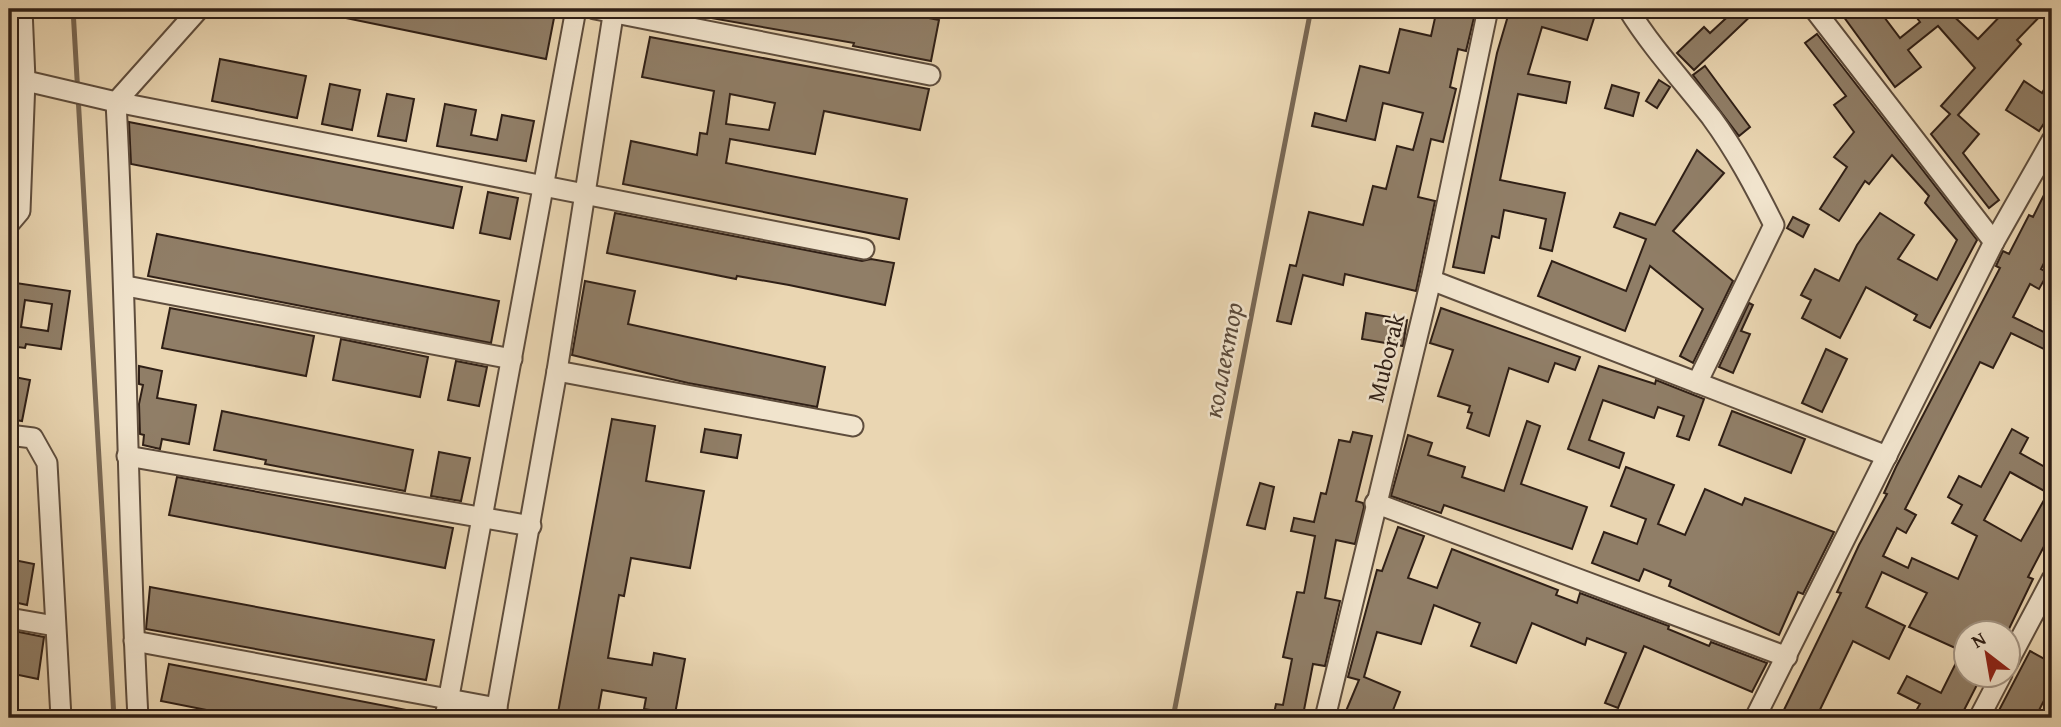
<svg xmlns="http://www.w3.org/2000/svg" width="2061" height="727" viewBox="0 0 2061 727" font-family="'Gentium Book Plus',serif">
<style>
.lines{fill:none;stroke-linecap:round;stroke-linejoin:round}
.stream{stroke:#796854;stroke-width:5}
.building{fill:#907e67;stroke:#2f1f16;stroke-width:2;fill-rule:evenodd}
.minor-casing{stroke:#5e4d3d;stroke-width:23}
.minor{stroke:#f1e4cd;stroke-width:19}
.labels{text-anchor:middle;stroke-width:5;stroke-linejoin:round;paint-order:stroke}
.street-label{font-size:24px;fill:#2f1f16;stroke:#f1e4cd}
.water-label{font-size:26px;font-style:italic;fill:#5a493a;stroke:#f1e4cd}
</style>
<rect width="100%" height="100%" fill="#ead6b2"/>
<filter id="stains"><feTurbulence type="fractalNoise" baseFrequency=".00286" numOctaves="4"/><feColorMatrix values="0 0 0 0 .2 0 0 0 0 .09 0 0 0 0 .02 0 0 0 .5 -.17"/></filter>
<radialGradient id="worn" r=".72"><stop offset=".6" stop-color="#630" stop-opacity="0"/><stop offset="1" stop-color="#630" stop-opacity=".3"/></radialGradient>
<g class="lines">
<g class="stream">
<path d="M73,9L114,718"/>
<path d="M1173,718L1311,9"/>
</g>
</g>
<g class="building">
<path d="M332,9H502L554,18L546,59L331,15Z"/>
<path d="M695,9H882L939,20L931,61L853,46L854,43L694,15Z"/>
<path d="M1437,9H1476L1466,51L1458,49L1450,87L1456,89L1443,142L1431,139L1418,197L1435,201L1416,291L1345,274L1343,285L1303,275L1291,324L1277,321L1290,265L1296,266L1309,212L1363,225L1373,186L1386,189L1397,146L1413,150L1423,113L1383,103L1375,140L1312,126L1315,113L1346,121L1360,66L1389,73L1400,29L1431,36Z"/>
<path d="M1510,9H1531L1542,13L1544,9H1597L1587,40L1542,27L1528,74L1570,82L1566,103L1518,94L1500,180L1565,193L1552,251L1540,248L1546,219L1504,210L1499,238L1492,236L1484,273L1453,267L1497,53Z"/>
<path d="M1736,9H1758L1694,70L1677,53L1704,27L1710,33Z"/>
<path d="M1838,9H1878L1900,38L1920,22L1914,14L1921,9H1946L1978,39L2007,9H2047L2017,40L2021,44L1958,115L1979,134L1963,153L1999,200L1989,208L1931,134L1950,114L1941,106L1975,68L1938,26L1908,50L1921,67L1895,87Z"/>
<path d="M1817,34L1977,240L1930,328L1914,320L1917,315L1866,287L1840,338L1802,318L1811,300L1801,295L1815,269L1839,281L1857,245L1880,213L1914,235L1898,259L1937,280L1957,240L1925,203L1929,196L1892,155L1869,184L1865,181L1839,221L1820,209L1847,167L1834,157L1854,132L1834,105L1846,96L1805,43Z"/>
<path d="M650,37L929,89L920,130L824,111L815,154L730,139L726,163L907,199L899,239L623,184L631,141L697,155L700,133L707,134L714,91L642,77ZM730,94L775,103L769,130L726,124Z"/>
<path d="M220,59L306,76L297,118L212,101Z"/>
<path d="M1705,66L1750,127L1739,136L1693,75Z"/>
<path d="M2052,76V111L2039,131L2006,110L2024,81L2042,93Z"/>
<path d="M1659,80L1670,87L1657,108L1646,101Z"/>
<path d="M330,84L360,90L352,130L322,124Z"/>
<path d="M1612,85L1639,93L1633,116L1605,108Z"/>
<path d="M387,94L414,99L406,141L378,136Z"/>
<path d="M445,104L476,110L471,135L497,140L502,115L534,121L526,161L437,146Z"/>
<path d="M129,122L462,187L453,228L131,164Z"/>
<path d="M1697,150L1724,173L1673,231L1733,281L1693,363L1680,356L1703,309L1650,266L1625,331L1538,296L1552,261L1626,291L1646,239L1614,227L1620,213L1655,225Z"/>
<path d="M2052,179V247L2041,269L2048,273L2039,289L2030,284L2013,317L2052,336V353L2011,333L1993,368L1980,362L1905,509L1916,515L1906,533L1897,528L1883,556L1908,568L1912,558L1958,579L1977,536L1952,523L1962,505L1948,497L1959,476L1981,487L2012,429L2028,438L2020,453L2052,471V531L2028,577L2033,579L2007,633H1966V675H1982L1960,718H1912L1920,704L1898,693L1907,676L1941,693L1962,651L1909,627L1927,593L1882,572L1866,607L1905,626L1889,659L1853,641L1816,718H1780L1841,593L1837,592L1859,545L1887,494L1884,493L1896,467L2000,268L1996,266L2001,255L2003,251L2009,254L2029,215L2033,217ZM2010,472L2048,493L2021,541L1984,520Z"/>
<path d="M488,192L518,198L510,239L480,233Z"/>
<path d="M615,213L862,261L871,259L894,263L885,305L789,285L737,276L736,279L607,253Z"/>
<path d="M1793,217L1809,225L1803,237L1787,228Z"/>
<path d="M157,234L499,301L491,343L148,276Z"/>
<path d="M585,281L635,291L628,324L825,367L817,407L688,383L572,355Z"/>
<path d="M9,282L70,291L61,349L26,344L25,348L18,347L16,356L9,355ZM25,300L52,304L48,331L21,327Z"/>
<path d="M1749,303L1753,305L1741,331L1750,334L1733,373L1719,367Z"/>
<path d="M170,308L314,336L306,376L162,348Z"/>
<path d="M1441,308L1580,357L1575,370L1555,363L1548,382L1509,368L1489,436L1467,428L1472,413L1468,412L1470,406L1438,396L1453,350L1430,343Z"/>
<path d="M1366,313L1407,320L1403,346L1362,339Z"/>
<path d="M341,339L428,357L420,397L333,380Z"/>
<path d="M1826,349L1847,359L1822,412L1802,403Z"/>
<path d="M456,361L487,367L479,406L448,400Z"/>
<path d="M139,366L162,371L157,398L196,405L189,444L162,439L160,449L143,445L144,435L140,434L139,404L143,385L139,384Z"/>
<path d="M1599,366L1655,384L1656,380L1704,399L1689,440L1677,436L1684,416L1658,407L1654,418L1603,400L1589,440L1624,453L1619,468L1568,449Z"/>
<path d="M9,376L30,380L22,421L9,419Z"/>
<path d="M222,411L413,450L405,491L265,464L266,460L214,450Z"/>
<path d="M1732,411L1805,439L1791,473L1719,445Z"/>
<path d="M612,419L655,426L646,481L704,491L690,568L631,558L624,596L619,595L608,658L652,665L654,653L685,659L675,714L644,709L646,698L602,690L597,718H557Z"/>
<path d="M1527,421L1540,426L1521,484L1587,507L1572,549L1444,505L1441,513L1391,496L1408,435L1432,443L1428,455L1465,467L1462,477L1504,491Z"/>
<path d="M705,429L741,435L737,458L701,452Z"/>
<path d="M1353,432L1372,436L1356,501L1363,503L1364,507L1355,544L1336,540L1325,598L1340,601L1325,666L1313,664L1304,710L1314,712L1313,718H1273L1276,704L1283,705L1292,659L1283,657L1297,592L1304,593L1315,536L1291,531L1294,518L1314,522L1321,493L1326,494L1339,440L1350,442Z"/>
<path d="M439,452L470,458L461,501L431,496Z"/>
<path d="M1626,467L1674,485L1658,524L1685,535L1705,489L1742,505L1745,498L1834,532L1803,594L1798,592L1779,635L1669,586L1671,580L1644,569L1639,581L1592,563L1604,532L1637,544L1646,519L1611,506Z"/>
<path d="M177,477L453,528L445,568L169,515Z"/>
<path d="M1260,483L1274,487L1265,529L1247,525Z"/>
<path d="M1398,527L1424,536L1408,578L1437,588L1452,549L1558,590L1556,595L1577,603L1580,593L1669,626L1668,629L1709,646L1711,642L1767,663L1752,692L1644,646L1618,708L1605,703L1626,653L1587,638L1585,645L1532,623L1516,663L1471,646L1480,623L1434,605L1421,644L1377,632L1364,677L1400,692L1390,718H1364L1346,711L1359,680L1348,677L1377,570L1382,571Z"/>
<path d="M9,559L34,564L27,605L9,601Z"/>
<path d="M150,587L434,640L426,680L146,629Z"/>
<path d="M9,630L44,637L38,679L9,673Z"/>
<path d="M2030,651L2052,663V685L2035,718H1995Z"/>
<path d="M169,664L417,712L416,718H247L161,701Z"/>
</g>
<g class="lines">
<g class="minor-casing">
<g id="minor">
<path d="M595,9L930,75"/>
<path d="M1628,9C1652,48 1683,81 1711,117C1736,151 1755,187 1774,225L1697,383"/>
<path d="M1814,9L1994,242"/>
<path d="M9,77L116,102L864,249"/>
<path d="M9,224L20,211L25,80L22,9"/>
<path d="M1431,280L1887,456"/>
<path d="M126,286L512,359"/>
<path d="M557,371L853,426"/>
<path d="M9,435L33,438L47,463L61,718"/>
<path d="M127,456L531,526"/>
<path d="M1375,503L1787,657"/>
<path d="M9,618L55,626"/>
<path d="M134,641L497,708"/>
<path d="M2008,662L2052,579"/>
<path d="M138,718C127,513 127,307 116,102L199,9"/>
<path d="M445,718L576,9"/>
<path d="M495,718L557,371L614,9"/>
<path d="M1325,718L1431,280L1488,9"/>
<path d="M1755,718L1994,242L2052,140"/>
<path d="M1979,718L2002,674"/>
</g>
</g>
<use href="#minor" class="minor"/>
</g>
<g class="labels">
<g class="street-label">
<text transform="translate(1386 358) rotate(-76)" y="8">Muborak</text>
</g>
<g class="water-label">
<text transform="translate(1223 360) rotate(-79)" y="9">коллектор</text>
</g>
</g>
<rect width="2061" height="727" fill="none" stroke="#ead6b2" stroke-width="35"/>
<rect x="10" y="10" width="2040" height="706" fill="none" stroke="#2f1f16" stroke-width="3.5"/>
<rect x="18" y="18" width="2026" height="692" fill="none" stroke="#2f1f16" stroke-width="2"/>
<g transform="translate(1987 654) rotate(329)"><circle r="33" fill="#f1e4cd" stroke="#a39584" stroke-width="2"/>
<path d="M0-5L12 26L0 18L-12 26Z" fill="#8f2418"/>
<text y="-10" font-size="19" font-weight="bold" text-anchor="middle" fill="#2f1f16">N</text>
</g>
<rect width="100%" height="100%" filter="url(#stains)"/>
<rect width="100%" height="100%" fill="url(#worn)"/>
</svg>
